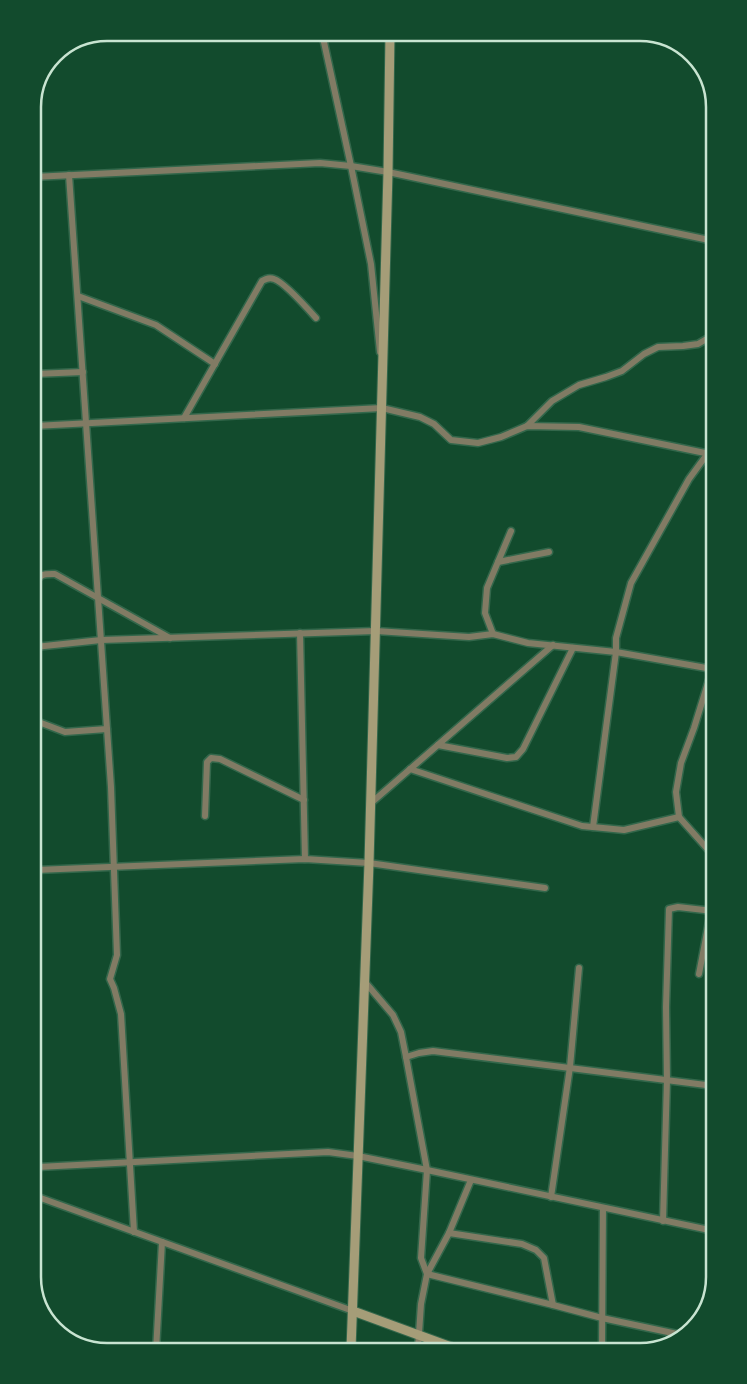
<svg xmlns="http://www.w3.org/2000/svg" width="747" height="1384" viewBox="0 0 747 1384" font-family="'IBM Plex Sans',sans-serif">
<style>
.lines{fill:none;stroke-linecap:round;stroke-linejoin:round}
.street-casing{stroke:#33674b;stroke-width:9}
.secondary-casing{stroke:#33674b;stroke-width:11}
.street{stroke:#817b64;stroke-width:6}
.secondary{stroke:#a59d78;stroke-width:9}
.rim{fill:none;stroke:#c8e4d1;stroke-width:2.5}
</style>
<rect width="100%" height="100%" fill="#124b2d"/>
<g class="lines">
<g class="street-casing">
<g id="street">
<path d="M322,33L351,166L371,264L380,352"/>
<path d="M69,175L111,787L117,955L110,979L114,988L121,1014L134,1232"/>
<path d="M33,177L320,163L351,166L388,172L709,240"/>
<path d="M78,296L156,325L215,364"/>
<path d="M34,374L83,372"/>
<path d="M184,418L262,281C266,279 269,277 274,279C284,282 308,309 316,318"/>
<path d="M34,426L382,408L420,417L434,424L451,440L478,443L501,437L527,426L579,427L710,454"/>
<path d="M527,426L552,401L579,385L606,377L622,371L644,354L658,347L683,346L698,344L710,337"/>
<path d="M498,562L549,552"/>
<path d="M35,584C40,573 45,574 55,574L170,638"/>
<path d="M300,633L305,859"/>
<path d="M493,634L485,613L487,588L511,531"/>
<path d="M35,647L101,640L376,631L469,637L493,634L528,643L616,652L712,669"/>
<path d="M712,670L694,728L681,763L676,792L679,817L712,854"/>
<path d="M36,721L65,732L107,729"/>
<path d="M438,745L507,758L516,757L523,749L573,648"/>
<path d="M410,769L582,826L624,830L679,817"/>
<path d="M371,803L553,645"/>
<path d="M205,816L207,762L211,758L220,759L304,800"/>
<path d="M593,827L616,652V638L631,583L689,479L708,453"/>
<path d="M36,870L305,859L369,863L545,888"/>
<path d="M699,974L711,911"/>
<path d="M365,982L393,1015L401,1032L406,1057L427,1170L421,1258L427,1274L553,1305L602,1318L682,1335"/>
<path d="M406,1057L419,1053L433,1051L714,1086"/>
<path d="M38,1167L328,1152L358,1156L427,1170L714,1231"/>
<path d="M38,1197L353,1311"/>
<path d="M551,1197L570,1067L579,968"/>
<path d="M663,1221L667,1080L666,1007L669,909L678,907L713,911"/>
<path d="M449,1233L522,1244L536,1250L544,1258L553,1305"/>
<path d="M602,1346L603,1208"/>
<path d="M418,1348L421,1304L427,1274L449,1233L471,1180"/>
<path d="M156,1351L162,1242"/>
</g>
</g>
<g class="secondary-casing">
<g id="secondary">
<path d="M353,1311L454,1348"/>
<path d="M351,1349L369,863L388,172L390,33"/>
</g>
</g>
<use href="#street" class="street"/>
<use href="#secondary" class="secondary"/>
</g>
<path d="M0 0H747V1384H0ZM107 41H640A66 66 0 0 1 706 107V1277A66 66 0 0 1 640 1343H107A66 66 0 0 1 41 1277V107A66 66 0 0 1 107 41Z" fill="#124b2d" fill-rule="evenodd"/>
<path class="rim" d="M107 41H640A66 66 0 0 1 706 107V1277A66 66 0 0 1 640 1343H107A66 66 0 0 1 41 1277V107A66 66 0 0 1 107 41Z"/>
</svg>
